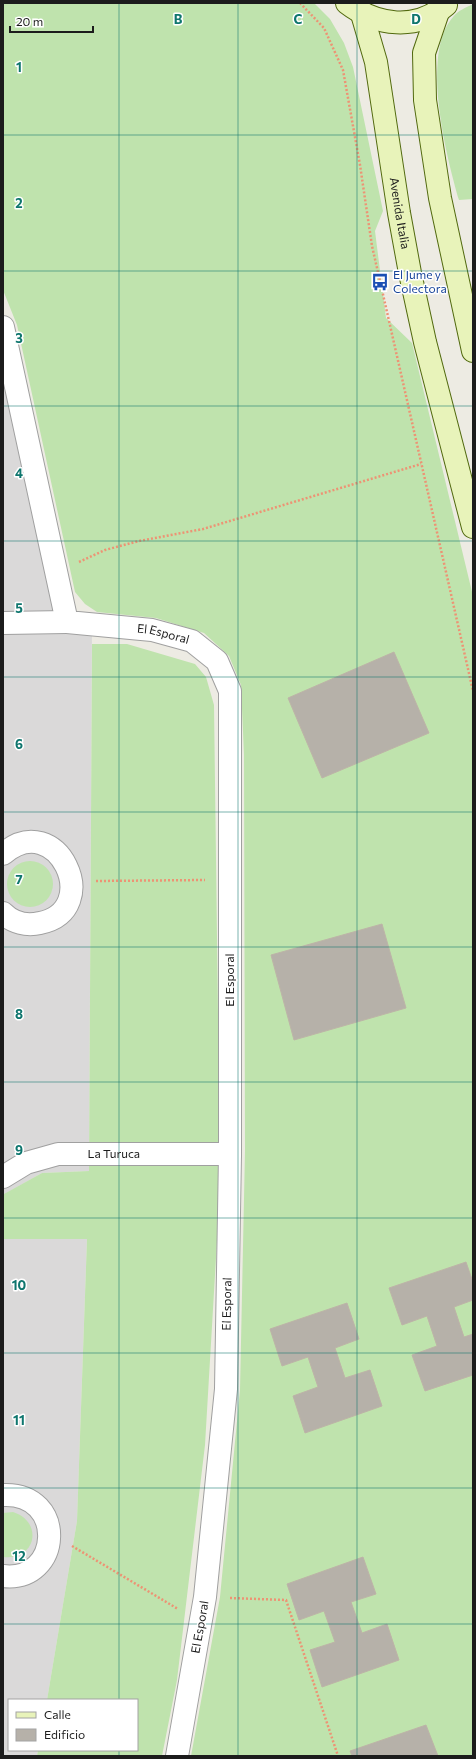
<svg xmlns="http://www.w3.org/2000/svg" width="476" height="1759" viewBox="0 0 476 1759" font-family="Commissioner,sans-serif">
<style>
.residential{fill:#dad9d9}
.grass{fill:#bfe3ad}
.building{fill:#b6b1a9;stroke:#bdb4a7}
.lines{fill:none;stroke-linecap:round;stroke-linejoin:round}
.minor-casing{stroke:#a0a0a0;stroke-width:24}
.secondary-casing{stroke:#51690e;stroke-width:24}
.path{stroke:#ed9374;stroke-width:2.5;stroke-dasharray:2 2;stroke-linecap:butt}
.minor{stroke:#fff;stroke-width:22}
.secondary{stroke:#e8f3ba;stroke-width:22}
.grid{fill:none;stroke:#0f766e;stroke-width:1;stroke-opacity:0.55}
.labels{text-anchor:middle;stroke-width:3;stroke-linejoin:round;paint-order:stroke}
.street-label{font-size:12px;fill:#1c1c1c;stroke:#fff}
.transit-label{font-size:12px;fill:#164399;stroke:#fff;text-anchor:start}
.grid-label{font-size:13px;text-anchor:middle;font-weight:bold;fill:#0f766e;stroke:#fff;stroke-width:3;stroke-linejoin:round;paint-order:stroke}
</style>
<rect width="100%" height="100%" fill="#edebe3"/>
<g class="residential">
<path d="M3,327L67,622L92,624L89,1171L42,1173L3,1195Z"/>
<path d="M87,1238L77,1521L47,1700H9V1750H38L37,1756H3V1239Z"/>
</g>
<g class="grass">
<path d="M3,3H314L330,19L344,43L353,67L383,211L375,231L386,318L412,343L473,596V1756H191L220,1597L240,1390L245,1151L244,755L241,685L229,656L204,633L156,618L97,612L85,604L75,592L17,325L3,290Z"/>
<path d="M473,4V199L459,200C447,158 420,54 453,17C459,10 465,8 473,4Z"/>
<path d="M92,644H127L195,664L206,677L214,705L218,1013V1224L205,1445L177,1680L162,1756H37L38,1750H137V1700H47L77,1521L87,1239H3L4,1194L42,1173L89,1171Z"/>
<circle cx="30" cy="884" r="23"/>
<path d="M13,1512C44,1522 36,1561 3,1557V1513Z"/>
</g>
<g class="building">
<path d="M394,652L429,733L322,778L288,698Z"/>
<path d="M382,924L406,1008L294,1040L271,955Z"/>
<path d="M466,1262L473,1282V1300L454,1307L464,1337L473,1334V1375L425,1391L412,1355L437,1346L427,1316L402,1325L389,1288Z"/>
<path d="M347,1303L359,1339L335,1348L345,1378L370,1370L382,1406L305,1433L293,1396L318,1387L308,1357L282,1366L270,1329Z"/>
<path d="M363,1557L376,1594L351,1602L362,1633L387,1624L399,1660L322,1687L310,1650L335,1642L324,1611L299,1620L287,1584Z"/>
<path d="M426,1725L438,1756H352L350,1751Z"/>
</g>
<g class="lines">
<g class="minor-casing">
<g id="minor">
<path id="s1" d="M3,327L67,622L152,630L192,641L217,661L230,691V1154L226,1389L205,1597L177,1756"/>
<path d="M3,623L67,622"/>
<path d="M3,854C57,807 105,910 40,923C27,926 13,923 3,913"/>
<path id="s2" d="M3,1177L26,1163L58,1154H230"/>
<path d="M3,1495C67,1492 62,1583 3,1576"/>
</g>
</g>
<g class="secondary-casing">
<g id="secondary">
<path d="M347,3C377,26 416,31 446,5"/>
<path d="M438,12L424,53L425,100L440,198L473,351"/>
<path id="s3" d="M362,14L376,62L399,213L410,273L425,342L473,527"/>
</g>
</g>
<g class="path">
<path d="M300,3L324,28L343,70L360,165L372,246L473,691"/>
<path d="M79,562L105,550L139,541L203,529L421,464"/>
<path d="M96,881L205,880"/>
<path d="M72,1546L178,1609"/>
<path d="M230,1598L286,1600L338,1756"/>
</g>
<use href="#minor" class="minor"/>
<use href="#secondary" class="secondary"/>
</g>
<path class="grid" d="M119,3V1700M238,3V1756M357,3V1756M3,135H473M3,271H473M3,406H473M3,541H473M3,677H473M3,812H473M3,947H473M3,1082H473M3,1218H473M3,1353H473M3,1488H473M3,1624H473M119,1750V1756"/>
<defs>
<g id="bus-bare" transform="scale(1.38)"><path d="M-5-6H5V4H4V6H2V4H-2V6H-4V4H-5ZM-3.5-4V0h7V-4ZM-3.5 1.2v1.5H-2V1.2ZM2 1.2v1.5H3.5V1.2Z" fill="#1a4fb4" stroke="#fff" stroke-width="2.5" paint-order="stroke"/></g>
</defs>
<g fill-rule="evenodd">
<use href="#bus-bare" x="380" y="282"/>
</g>
<g class="labels">
<g class="street-label">
<text dy="4" stroke="none"><textPath href="#s3" startOffset="203">Avenida Italia</textPath></text>
<text dy="4" stroke="none"><textPath href="#s1" startOffset="399">El Esporal</textPath></text>
<text transform="translate(230 980) rotate(-90)" y="4">El Esporal</text>
<text dy="4" stroke="none"><textPath href="#s2" startOffset="116">La Turuca</textPath></text>
<text transform="translate(227 1304) rotate(-89)" y="4">El Esporal</text>
<text transform="translate(200 1627) rotate(-80)" y="4">El Esporal</text>
</g>
<g class="transit-label">
<text x="393" y="279">El Jume y<tspan x="393" dy="14">Colectora</tspan></text>
</g>
</g>
<g class="grid-label">
<text x="178" y="24">B</text>
<text x="298" y="24">C</text>
<text x="416" y="24">D</text>
<text x="19" y="72">1</text>
<text x="19" y="208">2</text>
<text x="19" y="343">3</text>
<text x="19" y="478">4</text>
<text x="19" y="613">5</text>
<text x="19" y="749">6</text>
<text x="19" y="884">7</text>
<text x="19" y="1019">8</text>
<text x="19" y="1155">9</text>
<text x="19" y="1290">10</text>
<text x="19" y="1425">11</text>
<text x="19" y="1561">12</text>
</g>
<rect width="476" height="1759" fill="none" stroke="#1c1c1c" stroke-width="8"/>
<rect x="8" y="1699" width="130" height="52" fill="#ffffff" stroke="#a4a4a4"/>
<rect x="16" y="1712" width="20" height="6" fill="#e8f3ba" stroke="#a4a4a4"/>
<text x="44" y="1719" font-size="12" fill="#1c1c1c">Calle</text>
<rect x="16" y="1729" width="20" height="12" fill="#b6b1a9" stroke="#a4a4a4"/>
<text x="44" y="1739" font-size="12" fill="#1c1c1c">Edificio</text>
<path d="M10 26v6h83v-6" fill="none" stroke="#1c1c1c" stroke-width="2"/>
<text x="16" y="26" font-size="12" fill="#1c1c1c" stroke="#ffffff" stroke-width="3" paint-order="stroke">20 m</text>
</svg>
